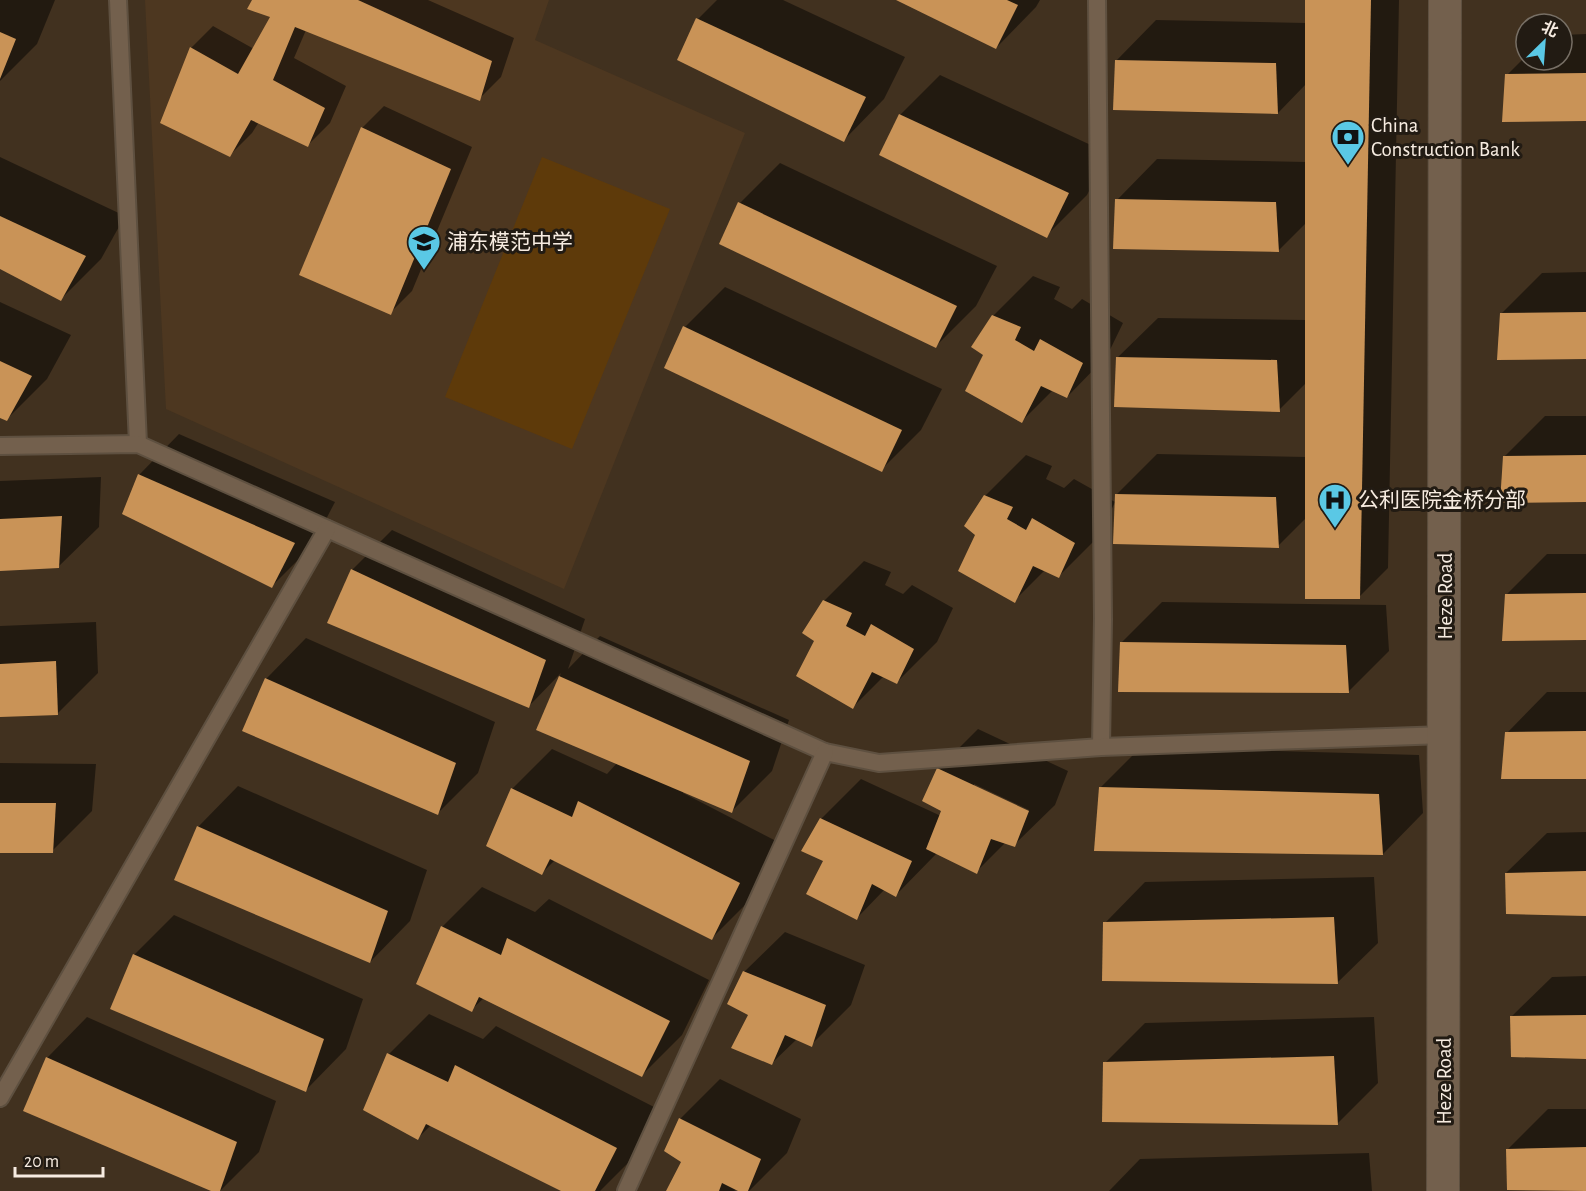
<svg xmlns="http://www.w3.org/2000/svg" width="1586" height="1191" viewBox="0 0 1586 1191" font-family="'Alegreya Sans','Noto Sans SC',sans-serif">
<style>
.built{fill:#4d3720}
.green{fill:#5e3a0a}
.shadow{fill:#0007;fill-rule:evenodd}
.building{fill:#c99357}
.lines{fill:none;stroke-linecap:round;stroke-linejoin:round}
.service-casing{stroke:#5e5040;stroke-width:20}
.minor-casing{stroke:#5e5040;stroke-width:34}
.service{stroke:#73604d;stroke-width:16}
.minor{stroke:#73604d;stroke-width:32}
.labels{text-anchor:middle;stroke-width:6;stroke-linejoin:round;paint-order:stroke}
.poi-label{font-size:21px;fill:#f7ece1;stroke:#221b13;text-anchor:start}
.street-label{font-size:21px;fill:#f7ece1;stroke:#221b13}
</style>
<rect width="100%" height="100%" fill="#41311f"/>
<path class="built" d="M145,0H549L535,40L745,133L564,589L166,409Z"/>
<path class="green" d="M542,157L670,209L572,449L445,397Z"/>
<g class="shadow">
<path d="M0,0H55L37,44L0,81Z"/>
<path d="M254,0H428L514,38L501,77L479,99L306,30L294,58L346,86L330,123L308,145L259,122L252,133L230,155L191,48L213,26L254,49L272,16Z"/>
<path d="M717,0H783L905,57L884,99L844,140L698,19Z"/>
<path d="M899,0H1040L1036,7L996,48Z"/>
<path d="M1306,0H1399L1388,568L1359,597L1306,518L1278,546L1117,494L1157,454L1306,457V383L1279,410L1117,358L1158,318L1306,320V223L1278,251L1117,200L1157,159L1306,162V84L1278,113L1116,61L1156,20L1306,23Z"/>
<path d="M1586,34V119L1507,75L1526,56V60H1562V35Z"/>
<path d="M940,75L1108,153L1087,195L1046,236L900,115Z"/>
<path d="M384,106L472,147L412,291L390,313L362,128Z"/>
<path d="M0,157L125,216L101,259L61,299L0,267Z"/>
<path d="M780,163L997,266L976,306L936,346L740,203Z"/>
<path d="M1586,272V358L1502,313L1542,273Z"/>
<path d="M1033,276L1060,287L1054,299L1072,309L1082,299L1123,323L1107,356L1067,397L1053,390L1022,421L985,355L993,316Z"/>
<path d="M725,287L942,389L921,430L881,470L685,327Z"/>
<path d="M0,302L71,335L47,379L7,419L0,416Z"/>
<path d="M1545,416H1586V501L1504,457Z"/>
<path d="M179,434L335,502L312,546L272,586L139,475Z"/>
<path d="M1026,455L1052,466L1046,479L1064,488L1074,479L1115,502L1099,536L1059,576L1045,570L1014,601L977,534L985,496Z"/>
<path d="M101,477L99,527L58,567L0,569V481Z"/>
<path d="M392,530L585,619L568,669L600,636L789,720L772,771L732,811L684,791L683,793L780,843L752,898L712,938L555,860L542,873L512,789L552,749L607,774L617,763L538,730L561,673L529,706L352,570Z"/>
<path d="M1547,554H1586V639L1507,594Z"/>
<path d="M864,561L891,572L885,585L903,594L912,585L953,608L937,642L897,682L884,676L853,707L816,640L824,601Z"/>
<path d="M1162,602L1386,605L1389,651L1349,691L1122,642Z"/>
<path d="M96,622L98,673L57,714L0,716V626Z"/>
<path d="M306,638L495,722L478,773L438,813L266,679Z"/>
<path d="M1547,692H1586V777L1507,733Z"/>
<path d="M978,729L1068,771L1055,805L1014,845L1006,842L976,872L937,853L896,895L885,889L857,918L825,860L821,819L861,779L941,816L943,810L938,769ZM974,784L1029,810L1028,813L974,787Z"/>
<path d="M1141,747L1419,755L1423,813L1383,854L1100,788Z"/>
<path d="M0,763L96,764L92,811L52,851L0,852Z"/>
<path d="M238,786L427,870L410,921L370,962L198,827Z"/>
<path d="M1586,832V914L1506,873L1547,833Z"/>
<path d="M1374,877L1378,943L1337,983L1105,923L1145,882Z"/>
<path d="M482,887L535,912L549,899L709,980L682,1035L641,1076L484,998L471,1010L442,927Z"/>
<path d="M174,915L363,999L346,1049L306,1090L134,955Z"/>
<path d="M785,932L865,965L851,1005L811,1045L797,1039L772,1063L750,1014L744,972Z"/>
<path d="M1586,976V1058L1511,1017L1552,977Z"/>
<path d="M429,1014L483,1039L496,1026L656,1108L628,1163L600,1191H564L431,1125L418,1138L389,1054Z"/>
<path d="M87,1017L276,1101L259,1152L220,1191H215L47,1058Z"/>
<path d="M1374,1017L1378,1083L1338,1123L1105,1063L1145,1023Z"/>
<path d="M720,1079L801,1119L787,1153L749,1191L737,1189L734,1191H667L683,1161L680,1119Z"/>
<path d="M1548,1109H1586V1191L1507,1150Z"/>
<path d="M1369,1153L1372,1191H1109L1140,1159Z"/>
</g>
<g class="building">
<path d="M252,0H358L492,61L480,101L295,27L273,80L325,108L308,147L251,120L230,157L160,123L190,47L238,74L270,17L247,9Z"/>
<path d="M896,0H1007L1018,5L996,49Z"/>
<path d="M1305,0H1371L1360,599H1305Z"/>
<path d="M696,18L866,97L844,142L677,60Z"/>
<path d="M0,32L16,39L0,79Z"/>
<path d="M1115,60L1276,63L1278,114L1113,110Z"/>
<path d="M1586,73V121L1502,122L1505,74Z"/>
<path d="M899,114L1069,193L1047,238L879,155Z"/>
<path d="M361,127L451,169L391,315L299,275Z"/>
<path d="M1115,199L1276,202L1279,252L1113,249Z"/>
<path d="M738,202L957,306L936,348L719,244Z"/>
<path d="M0,216L86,256L61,301L0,269Z"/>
<path d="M1586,312V359L1497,360L1500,313Z"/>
<path d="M992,315L1021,327L1015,340L1034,351L1040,339L1083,363L1067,398L1041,386L1022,423L965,391L983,355L971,347Z"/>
<path d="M683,326L902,430L882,472L664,368Z"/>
<path d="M1116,357L1277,360L1280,412L1114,407Z"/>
<path d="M0,361L32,376L7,421L0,418Z"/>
<path d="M1586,455V502L1500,503L1503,456Z"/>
<path d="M138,474L295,543L272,588L122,514Z"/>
<path d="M1115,494L1276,497L1279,548L1113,544Z"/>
<path d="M984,495L1013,507L1007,519L1026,530L1032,518L1075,543L1059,578L1033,566L1015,603L958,571L975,535L964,526Z"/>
<path d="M62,516L59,568L0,571V519Z"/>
<path d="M351,569L546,660L529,708L327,623Z"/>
<path d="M1586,593V640L1502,641L1505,594Z"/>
<path d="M823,600L852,613L846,626L865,636L871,624L914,649L897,684L872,672L853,709L796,676L814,641L802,633Z"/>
<path d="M1120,642L1346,645L1349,693L1118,692Z"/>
<path d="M56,661L58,715L0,717V664Z"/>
<path d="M559,676L750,761L732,813L536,730Z"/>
<path d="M265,678L456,763L438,815L242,731Z"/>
<path d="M1586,731V779H1501L1505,732Z"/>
<path d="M937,768L1029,811L1015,847L991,839L977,874L926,849L941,811L922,801Z"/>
<path d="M1099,787L1379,794L1383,855L1094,851Z"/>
<path d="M511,788L572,817L578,801L740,883L712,940L550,859L542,875L486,846Z"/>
<path d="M0,803H56L53,853H0Z"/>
<path d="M820,818L912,861L896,897L872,884L857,920L806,894L823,861L801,851Z"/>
<path d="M197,826L388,911L370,963L174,880Z"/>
<path d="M1586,871V916L1506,914L1505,873Z"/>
<path d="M1334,917L1338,984L1102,981L1103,922Z"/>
<path d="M441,926L501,955L507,938L670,1021L642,1077L479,997L472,1012L416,984Z"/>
<path d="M133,954L324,1039L306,1092L110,1009Z"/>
<path d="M743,971L826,1005L812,1047L785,1035L772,1065L731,1048L748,1015L727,1004Z"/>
<path d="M1586,1015V1059L1511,1057L1510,1016Z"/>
<path d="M387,1053L448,1082L455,1065L617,1148L595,1191H561L426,1124L418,1140L363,1110Z"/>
<path d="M1334,1056L1338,1125L1102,1122L1103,1062Z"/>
<path d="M46,1057L237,1142L220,1191H211L23,1111Z"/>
<path d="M679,1118L761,1159L748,1191H738L722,1183L719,1191H666L681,1162L664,1151Z"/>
<path d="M1586,1147V1191L1507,1190L1506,1149Z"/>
</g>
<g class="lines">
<g class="service-casing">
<g id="service">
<path d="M118,0L138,444"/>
<path d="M1097,0L1103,619L1101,747"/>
<path d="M0,446L138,444L825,752L879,763L1101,747L1445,735"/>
<path d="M0,1098L327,529"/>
<path d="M626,1191L825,752"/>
</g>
</g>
<g class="minor-casing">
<path id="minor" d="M1443,1191L1445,0"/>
</g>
<use href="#service" class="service"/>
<use href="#minor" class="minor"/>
</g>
<defs>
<g id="bank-pin" transform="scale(1.725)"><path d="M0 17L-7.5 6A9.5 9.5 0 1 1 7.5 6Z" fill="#5ac8e5" stroke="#221b13"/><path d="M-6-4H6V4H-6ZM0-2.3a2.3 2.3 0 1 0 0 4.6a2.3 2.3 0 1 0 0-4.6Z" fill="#111"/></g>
<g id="school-pin" transform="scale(1.725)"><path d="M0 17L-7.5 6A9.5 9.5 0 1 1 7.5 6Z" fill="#5ac8e5" stroke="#221b13"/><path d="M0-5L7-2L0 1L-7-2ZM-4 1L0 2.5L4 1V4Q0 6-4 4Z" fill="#111"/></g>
<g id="hospital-pin" transform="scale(1.725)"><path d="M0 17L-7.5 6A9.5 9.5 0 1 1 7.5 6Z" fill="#5ac8e5" stroke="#221b13"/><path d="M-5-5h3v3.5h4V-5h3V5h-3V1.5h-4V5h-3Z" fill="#111"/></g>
</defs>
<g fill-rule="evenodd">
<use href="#bank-pin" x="1348" y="137"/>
<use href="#school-pin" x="424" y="242"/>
<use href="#hospital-pin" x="1335" y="500"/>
</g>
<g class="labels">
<g class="poi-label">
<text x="1371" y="132">China<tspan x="1371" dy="24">Construction Bank</tspan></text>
<text x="447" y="249">浦东模范中学</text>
<text x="1358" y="507">公利医院金桥分部</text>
</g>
<g class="street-label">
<text transform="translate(1445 596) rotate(-90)" y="7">Heze Road</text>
<text transform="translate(1444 1081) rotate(-90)" y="7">Heze Road</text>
</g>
</g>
<g transform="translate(1544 42) rotate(25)"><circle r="28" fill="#221b13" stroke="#776f65" stroke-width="1.5"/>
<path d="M0-4.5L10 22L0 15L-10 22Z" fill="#5ac8e5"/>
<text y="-9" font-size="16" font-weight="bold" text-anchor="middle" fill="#f7ece1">北</text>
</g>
<path d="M15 1167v9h88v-9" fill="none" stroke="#f7ece1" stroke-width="3"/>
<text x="24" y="1167" font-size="18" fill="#f7ece1" stroke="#221b13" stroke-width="4.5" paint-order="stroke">20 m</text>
</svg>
